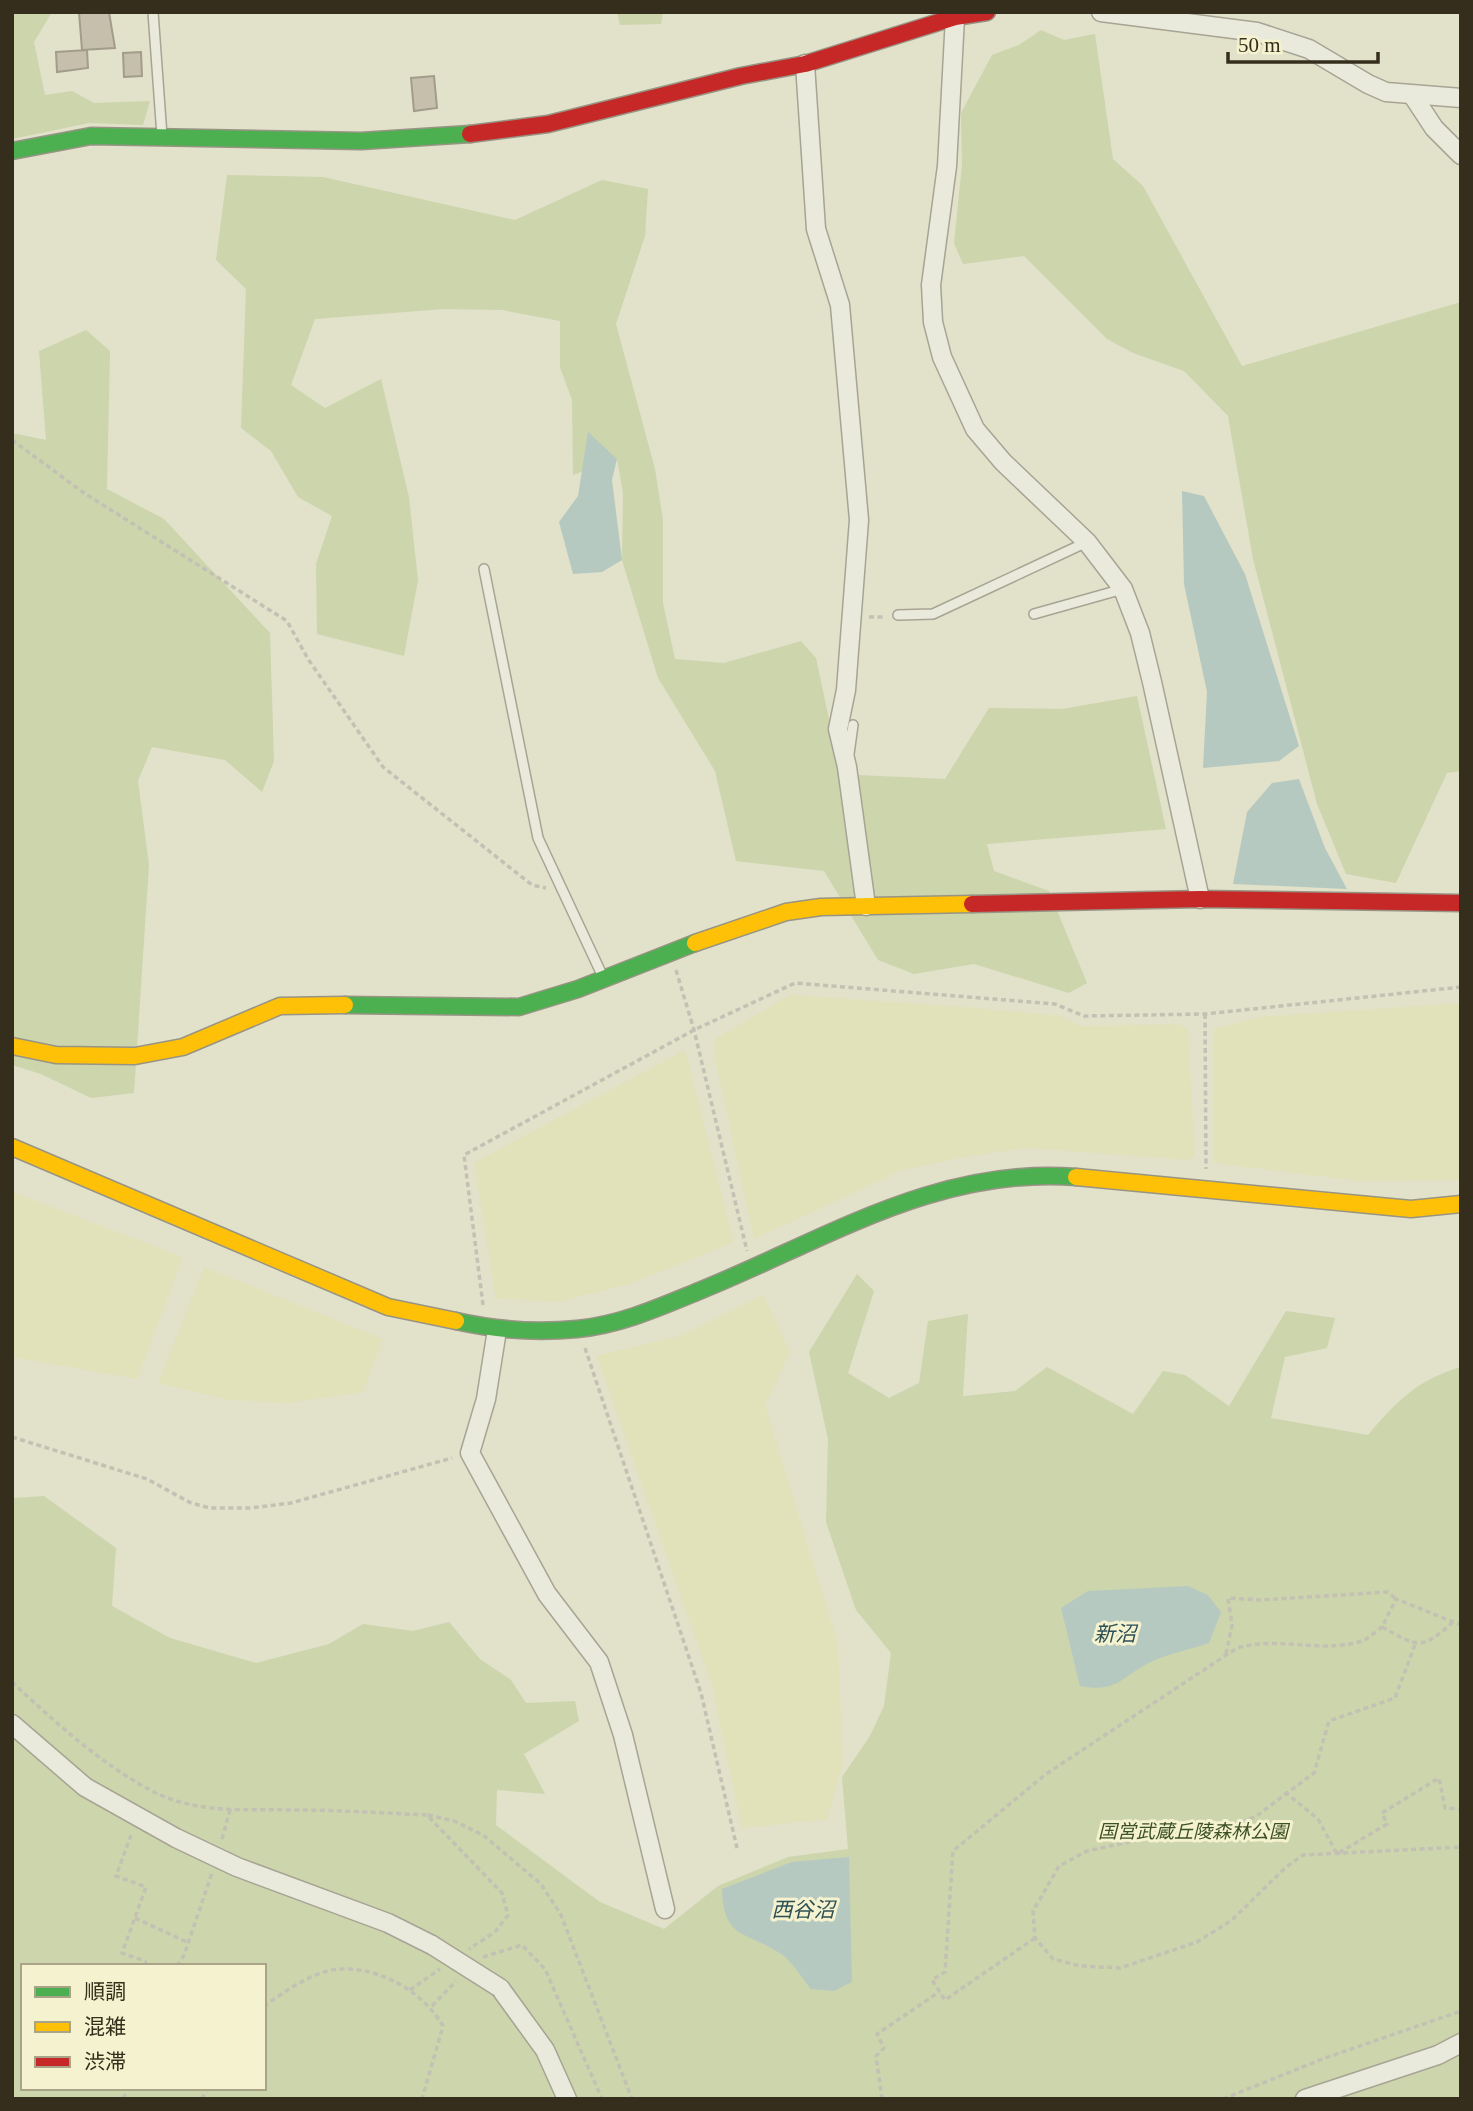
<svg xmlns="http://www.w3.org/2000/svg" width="1473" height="2111" viewBox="0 0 1473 2111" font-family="'Times New Roman','Noto Sans JP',serif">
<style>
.farmland{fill:#e1e2ba}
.green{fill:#ccd5ac;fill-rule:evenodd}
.water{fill:#b6c9c1}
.building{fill:#c6bfab;stroke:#a29c8a;stroke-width:2}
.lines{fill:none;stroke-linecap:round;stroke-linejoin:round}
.lane-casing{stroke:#a7a494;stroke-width:12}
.street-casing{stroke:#a7a494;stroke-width:21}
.fast-casing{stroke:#979484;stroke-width:19}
.slow-casing{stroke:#979484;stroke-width:19}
.jam-casing{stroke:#979484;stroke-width:19}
.path{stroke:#c3c1b3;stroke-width:3.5;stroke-dasharray:5 3.5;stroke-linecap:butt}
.lane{stroke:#eaeadc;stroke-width:9}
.street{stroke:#eaeadc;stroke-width:18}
.fast{stroke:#4caf50;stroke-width:16}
.slow{stroke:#ffc107;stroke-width:16}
.jam{stroke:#c62828;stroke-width:16}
.street-bridge-casing{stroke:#a7a494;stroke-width:21;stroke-linecap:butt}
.street-bridge{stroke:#eaeadc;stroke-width:18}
.labels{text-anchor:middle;stroke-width:6;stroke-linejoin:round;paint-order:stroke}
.park-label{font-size:19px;font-style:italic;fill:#3d5223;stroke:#f5f2cf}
.water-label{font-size:21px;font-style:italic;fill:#2c5056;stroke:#f5f2cf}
</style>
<rect width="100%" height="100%" fill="#e2e1ca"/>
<g class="farmland">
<path d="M790,995L979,1008L1059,1016L1080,1026L1179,1024L1188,1030L1195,1156L1189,1160L1027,1148L970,1156L903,1170L754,1239L715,1059V1039Z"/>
<path d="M1461,1003V1180L1359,1181L1214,1163V1029L1260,1017Z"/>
<path d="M685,1050L734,1242L630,1284L557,1302L496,1298L474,1163Z"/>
<path d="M12,1192L183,1257L137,1379L12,1357Z"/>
<path d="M204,1267L383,1339L363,1392L289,1403L230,1400L158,1383Z"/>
<path d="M763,1295L790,1352L765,1405L838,1644L843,1763L827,1819L742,1828L712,1686L597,1356L683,1335Z"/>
</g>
<g class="green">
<path d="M12,12H52L34,42L45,95L72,91L94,103L150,101L143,125L89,123L12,139Z"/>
<path d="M617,12H663L661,24L620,25Z"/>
<path d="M1041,30L1064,40L1095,34L1113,159L1143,186L1242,366L1461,302V771L1447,773L1396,883L1346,874L1317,804L1253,559L1228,416L1184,371L1133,353L1107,339L1024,256L963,264L954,243L962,165L961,113L992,55L1019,45Z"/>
<path d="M227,175L323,177L515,220L602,180L648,189L645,236L616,324L655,469L663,520V603L675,659L724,663L801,641L816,658L833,738L858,775L945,779L989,708L1062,709L1137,696L1166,829L987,844L994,871L1049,891L1087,983L1069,993L974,964L914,974L878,960L824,871L736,861L715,771L658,678L622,560L623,493L617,459L573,475L572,400L560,367V321L502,310L444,309L315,319L291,385L325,408L381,379L409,497L418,580L404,656L317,634L316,564L332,516L298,497L271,451L241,428L246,289L216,260Z"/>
<path d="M86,330L110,351L107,489L164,519L270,633L274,761L262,792L225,760L152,747L138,781L149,865L134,1093L91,1098L41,1074L12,1065V433L46,440L39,351Z"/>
<path d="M857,1274L874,1291L848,1373L889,1398L919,1383L928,1321L968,1314L963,1396L1015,1391L1047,1367L1133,1414L1163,1371L1185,1375L1229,1406L1286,1311L1335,1318L1327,1348L1285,1357L1271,1418L1368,1435C1397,1401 1417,1380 1461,1367V2099H12V1498L44,1496L116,1548L112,1606L170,1638L256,1663L329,1644L363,1624L413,1631L449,1622L480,1659L511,1680L526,1703L575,1701L579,1721L524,1754L545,1794L497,1790L496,1825L600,1902L664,1929L718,1886L788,1857L848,1849L842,1777L870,1736L884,1706L891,1653L856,1610L826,1522L828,1439L809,1352ZM23,1966H264V2088H23Z"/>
</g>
<g class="water">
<path d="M588,432L617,459L612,480L622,560L602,572L573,574L559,522L578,496Z"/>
<path d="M1182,491L1204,496L1245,574L1299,746L1279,761L1203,768L1207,692L1184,584Z"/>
<path d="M1299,779L1325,848L1347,889L1233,884L1247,812L1272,783Z"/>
<path d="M1188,1586L1208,1595L1221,1612L1209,1643C1191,1649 1172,1653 1155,1660C1124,1673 1120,1694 1080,1686L1061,1608L1088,1591Z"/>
<path d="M849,1857L852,1982L834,1991L811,1989C801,1977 791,1959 778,1952C744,1931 723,1938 722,1889L792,1862Z"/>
</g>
<g class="building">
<path d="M79,12H109L115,48L82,50Z"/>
<path d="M87,50L88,68L57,72L56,52Z"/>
<path d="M141,52L142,76L124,77L123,53Z"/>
<path d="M434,76L437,108L414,111L411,78Z"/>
</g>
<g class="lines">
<g class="lane-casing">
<g id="lane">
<path d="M153,12L162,136"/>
<path d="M484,569L538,838L603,977"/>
<path d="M1034,614L1123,589"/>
<path d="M898,615L933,614L1087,542"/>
<path d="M849,754L853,725"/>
</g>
</g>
<g class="street-casing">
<g id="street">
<path d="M1101,12L1257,32L1309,49L1368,84L1386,92L1461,98"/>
<path d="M955,17L947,166L931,285L933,322L942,357L975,429L1003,462L1087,542L1123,589L1140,633L1152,682L1200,899"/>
<path d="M805,64L816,229L840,305L859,520L846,690L838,729L847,767L866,906"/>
<path d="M1413,96L1434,128L1461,155"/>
<path d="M497,1330L486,1399L470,1453L547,1594L599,1662L623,1735L665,1909"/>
<path d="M12,1724L85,1787L176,1838L237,1867L388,1923L432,1945"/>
<path d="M500,1988L545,2050L567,2099"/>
<path d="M1305,2099L1438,2055L1461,2043"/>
</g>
</g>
<g class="fast-casing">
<g id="fast">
<path d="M12,151L91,136L361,141L470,134"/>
<path d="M345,1005L519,1007L578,989L695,943"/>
<path d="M456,1321C496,1330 536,1333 577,1329C620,1325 660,1307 699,1291C823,1241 936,1166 1076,1177"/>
</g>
</g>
<g class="slow-casing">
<g id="slow">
<path d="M695,943L786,912L821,907L972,904"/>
<path d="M12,1046L56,1055L135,1056L183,1047L280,1006L345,1005"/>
<path d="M12,1147L388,1307L456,1321"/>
<path d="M1076,1177L1411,1209L1461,1204"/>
</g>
</g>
<g class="jam-casing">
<g id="jam">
<path d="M470,134L548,124L741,76L805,64L955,17L987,12"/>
<path d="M972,904L1200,899L1461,903"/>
</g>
</g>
<g class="path">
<path d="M12,440L84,493L287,621L308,659L383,767L532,885L546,888"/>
<path d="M869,617H886"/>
<path d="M676,970L694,1030L747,1251"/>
<path d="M1205,1014L1206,1169"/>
<path d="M483,1305L464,1155L694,1030L795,983L1055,1004L1084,1016L1205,1014L1461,987"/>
<path d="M585,1348L701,1693L737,1848"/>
<path d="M12,1437L147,1479L191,1503L210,1508H250L291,1503L452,1458"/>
<path d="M1453,1622C1421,1651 1418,1647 1382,1627L1396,1599L1461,1625"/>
<path d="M1415,1645L1395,1698L1329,1721L1314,1773L1255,1817L1201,1836L1143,1839L1087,1851L1059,1866L1033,1911L1035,1938L1053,1959L1080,1966L1120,1968L1197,1942L1232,1920L1285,1868L1303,1855L1461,1847"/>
<path d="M1226,1654L1232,1625L1228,1598L1260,1600L1388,1592L1396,1599"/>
<path d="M12,1682C56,1723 103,1766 156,1793C200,1814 247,1809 293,1810C338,1810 382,1813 427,1815L502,1893L508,1915L495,1932L469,1949"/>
<path d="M1285,1792L1318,1819L1337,1854L1387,1824L1382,1813L1439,1778L1445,1808L1461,1809"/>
<path d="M428,1815L454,1821L483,1835L541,1884L561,1915L632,2099"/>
<path d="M131,1835L116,1876L146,1887L122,1953L145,1961L147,1966"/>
<path d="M222,1839L230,1810"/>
<path d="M135,1918L189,1943"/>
<path d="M1035,1938L945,2000L932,1980L945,1972L953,1851L1046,1774L1237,1648C1278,1636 1319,1653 1359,1642C1367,1640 1375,1632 1382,1627"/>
<path d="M483,1957L522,1945L545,1969L602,2099"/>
<path d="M177,1966L184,1955L212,1873"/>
<path d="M410,1990L440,1969"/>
<path d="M264,2006C286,1991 315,1969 343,1969C382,1968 424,1993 443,2026L422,2099"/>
<path d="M432,2006L456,1981"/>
<path d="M124,2099L126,2088"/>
<path d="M202,2099L207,2088"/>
<path d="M882,2099L876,2056L884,2048L877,2034L939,1992"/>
<path d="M1223,2099L1325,2058L1461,2011"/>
</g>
<use href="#lane" class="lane"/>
<use href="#street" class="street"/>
<use href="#fast" class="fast"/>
<use href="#slow" class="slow"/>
<use href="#jam" class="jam"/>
<g class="street-bridge-casing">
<path id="street-bridge" d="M432,1945L500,1988"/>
</g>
<use href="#street-bridge" class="street-bridge"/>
</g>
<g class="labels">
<g class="park-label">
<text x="1193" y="1838">国営武蔵丘陵森林公園</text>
</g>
<g class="water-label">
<text x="1115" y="1641">新沼</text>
<text x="803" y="1917">西谷沼</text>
</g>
</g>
<rect width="1473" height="2111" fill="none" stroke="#362e1c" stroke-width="28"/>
<rect x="21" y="1964" width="245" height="126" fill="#f5f2cf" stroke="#a9a487" stroke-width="2"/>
<rect x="35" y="1987" width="35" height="10" fill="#4caf50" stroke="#a9a487" stroke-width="2"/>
<text x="84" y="1999" font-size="21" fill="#362e1c">順調</text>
<rect x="35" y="2022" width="35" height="10" fill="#ffc107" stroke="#a9a487" stroke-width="2"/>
<text x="84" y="2034" font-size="21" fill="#362e1c">混雑</text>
<rect x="35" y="2057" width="35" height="10" fill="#c62828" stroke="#a9a487" stroke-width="2"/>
<text x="84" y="2069" font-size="21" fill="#362e1c">渋滞</text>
<path d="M1228 52v10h150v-10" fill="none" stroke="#362e1c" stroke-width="3.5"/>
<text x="1238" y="52" font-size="21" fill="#362e1c" stroke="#f5f2cf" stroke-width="5" paint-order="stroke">50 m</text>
</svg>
